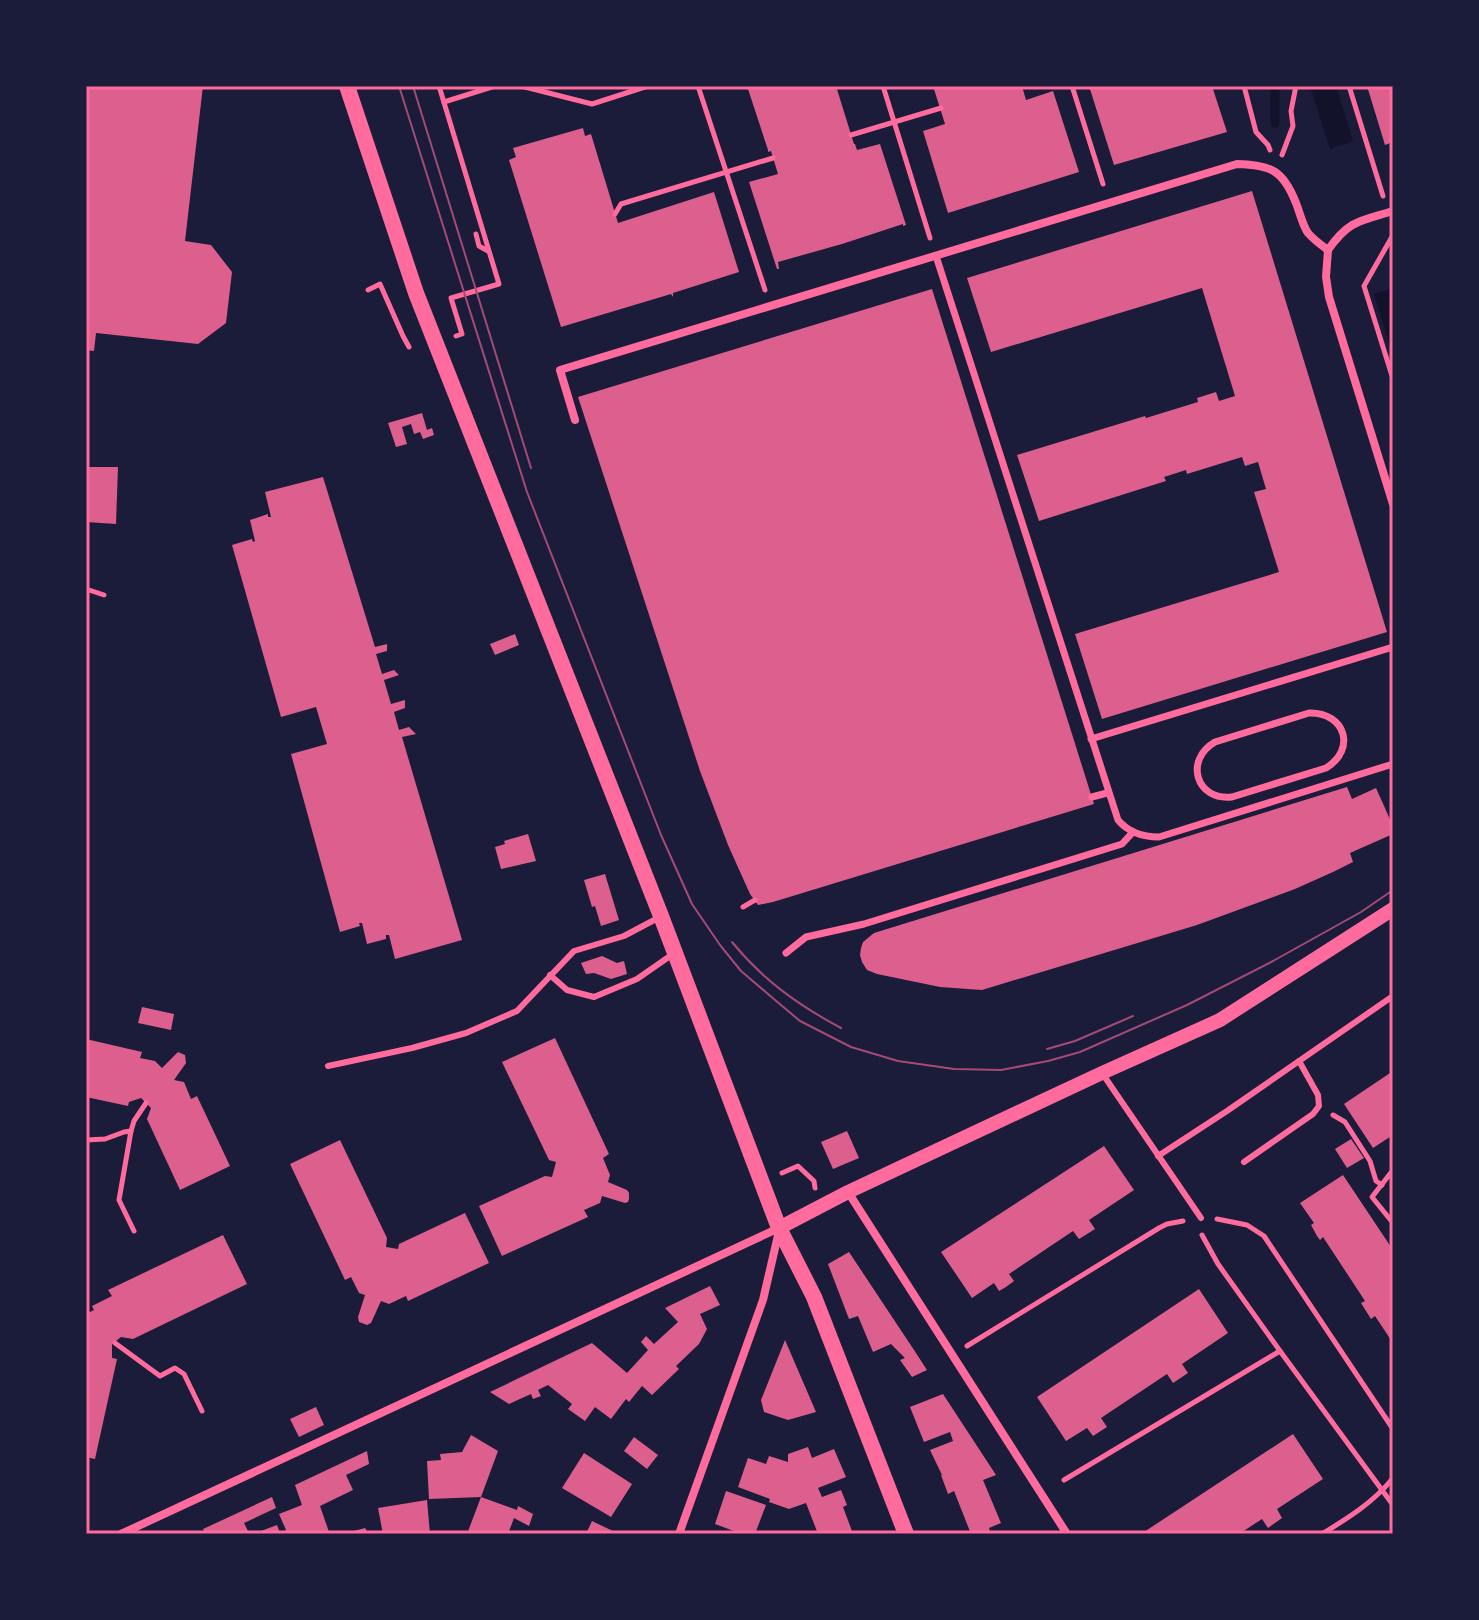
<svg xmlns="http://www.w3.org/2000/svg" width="1479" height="1620" viewBox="0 0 1479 1620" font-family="Commissioner,sans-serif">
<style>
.water{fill:#12122b}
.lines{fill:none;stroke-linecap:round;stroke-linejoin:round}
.stream{stroke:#12122b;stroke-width:9}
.building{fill:#dd5f8e}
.path{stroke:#ff6b9d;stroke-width:5}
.service{stroke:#ff6b9d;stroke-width:6}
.pedestrian{stroke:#ff6b9d;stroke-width:7}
.minor{stroke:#ff6b9d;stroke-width:8}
.tertiary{stroke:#ff6b9d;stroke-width:14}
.secondary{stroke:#ff6b9d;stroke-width:16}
.tram{stroke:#a44b75;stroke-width:2}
.neatline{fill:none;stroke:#ff6b9d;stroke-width:3}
</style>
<rect width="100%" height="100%" fill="#1b1b3a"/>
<g class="water">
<path d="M1310,86H1336L1353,141L1330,149Z"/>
<path d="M1393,288V356L1374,294Z"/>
</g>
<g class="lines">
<path class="stream" d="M1275,86V123"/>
</g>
<g class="building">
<path d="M86,86H203L185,241L211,245L232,272L226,323L198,344L96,333L94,351L86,350Z"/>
<path d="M747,86H836L854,144H855L857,150L880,144L906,225L903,226V224L842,244L778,262L779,269H777L749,182L778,174L771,151L768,152V150Z"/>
<path d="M933,86H1022L1026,100L1053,91L1079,172L948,213L923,131L945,124Z"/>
<path d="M1089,86H1212L1227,132L1114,165Z"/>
<path d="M1367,86H1393V142L1385,145Z"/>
<path d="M583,128L585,136L591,134L618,223L714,192L739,272L673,293V297L671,294L561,327L509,160L516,157L513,148Z"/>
<path d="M1252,191L1387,632L1102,719L1075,634L1279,572L1254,492L1266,489L1258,462L1245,466L1242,457L1187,474L1186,470L1164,477L1166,481L1039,521L1017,455L1145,416L1146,418L1198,402L1197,398L1216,392L1219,401L1235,396L1202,288L991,352L967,278Z"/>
<path d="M932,289L1094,804L773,902L758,905L750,894L728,845L700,771L578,397Z"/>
<path d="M422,413L427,430L432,428L434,435L423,439L420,432L414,434L411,424L402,427L407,444L396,447L388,423Z"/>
<path d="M86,467H118L116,524L86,522Z"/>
<path d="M323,477L375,647L387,644V651L376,654L382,674L394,670L399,675L384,680L391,704L405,700V708L394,712L399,730L409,727L416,734L402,737L462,940L395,959L389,935H386V939L367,944L362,923H359L360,926L340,932L291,754L327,744L316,707L281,717L232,545L252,539L253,542L255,541L250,520L268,514V517H271L265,492Z"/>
<path d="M515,634L519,645L495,655L490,644Z"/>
<path d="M1347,787L1352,799L1376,788L1393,826V834L1350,853L1353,862L1333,872L1295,889L1197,925L982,990L940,987L877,974L867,970L862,962L860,955L861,948L863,942L874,933Z"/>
<path d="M528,834L536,861L501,869L495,847L505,844L504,841Z"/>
<path d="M605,874L619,920L601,926L595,906L592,907L584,880Z"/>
<path d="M602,956L617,963L624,961L627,974L611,979L594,973L586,974L581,963Z"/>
<path d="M142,1007L174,1014L171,1030L138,1023Z"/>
<path d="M555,1038L609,1154L603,1158L610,1175L608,1182L627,1190L629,1193V1199L628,1202L625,1203L602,1196L600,1203L584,1210L588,1217L502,1256L479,1206L545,1176L552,1177L556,1162L549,1160L502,1062Z"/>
<path d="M86,1039L142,1052L140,1058L155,1061L162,1068L178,1052L185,1055L186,1063L174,1080L184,1082L191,1099L197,1096L230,1166L180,1190L147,1119L151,1108L141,1098L129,1102L128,1106L86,1097Z"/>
<path d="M1393,1071V1135L1373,1148L1344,1104Z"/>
<path d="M847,1131L859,1158L833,1169L821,1142Z"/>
<path d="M1351,1139L1364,1158L1347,1168L1335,1149Z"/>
<path d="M340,1140L387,1238L386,1247L398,1249L399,1244L465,1213L489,1263L408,1301L406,1296L389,1304L381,1301L371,1323L367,1325L359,1322L358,1317L365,1295L359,1293L351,1277L345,1280L290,1164Z"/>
<path d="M1104,1146L1134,1190L1089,1220L1095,1229L1079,1239L1073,1231L1009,1274L1014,1281L1006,1287L999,1291L994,1283L972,1298L941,1252Z"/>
<path d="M1343,1175L1393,1250V1343L1375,1316L1371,1319L1361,1303L1365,1301L1323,1237L1320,1240L1317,1236L1311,1225L1314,1223L1300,1203Z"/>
<path d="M223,1235L247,1284L133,1339L121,1337L112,1344V1358L117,1359L95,1459L86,1457V1308L90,1312L94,1310L92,1306L112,1296L108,1290Z"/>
<path d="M849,1252L916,1353L927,1370L912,1377L900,1360L905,1358L891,1344L873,1352L858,1316L849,1319L828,1264Z"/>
<path d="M710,1286L720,1305L700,1314L707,1329L699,1344L676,1366L679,1369L652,1395L642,1386L629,1402L626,1399L611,1419L595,1407L585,1421L568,1409L572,1404L548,1385L538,1390L541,1396L533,1399L531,1394L509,1404L490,1392L592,1343L627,1373L648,1350L641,1342L646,1336L654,1344L678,1322L665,1308Z"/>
<path d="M1199,1289L1228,1333L1182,1364L1188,1373L1173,1383L1167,1374L1101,1418L1107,1427L1093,1436L1087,1428L1066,1441L1037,1397Z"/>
<path d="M785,1340L816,1412L788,1420L764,1412L761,1400Z"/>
<path d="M943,1394L996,1475L983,1480L1001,1523L989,1528L991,1534H971L954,1491L948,1494L941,1475H942L930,1450L953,1441L950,1432L924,1442L910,1407Z"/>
<path d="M316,1407L324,1425L299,1437L290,1419Z"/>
<path d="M1293,1434L1323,1479L1277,1509L1282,1518L1268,1528L1262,1519L1239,1534H1141Z"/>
<path d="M471,1435L498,1451L481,1497L517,1510L518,1506L533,1514L529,1526L514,1518L508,1534H467L481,1497L429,1499L427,1461L441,1460L440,1454L462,1452Z"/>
<path d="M634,1437L658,1455L647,1469L624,1451Z"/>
<path d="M808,1447L812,1458L834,1449L846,1477L818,1488L822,1497L841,1490L847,1505L843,1507L852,1531L845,1534H818L806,1503L789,1509L769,1502L770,1499L738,1487L748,1458L766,1464L769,1456L788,1462V1454Z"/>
<path d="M367,1451L369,1464L346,1475L353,1490L320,1506L329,1532L322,1534H262L261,1531L277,1525L280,1533L286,1530L279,1514L302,1505L295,1485Z"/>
<path d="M584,1453L632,1484L611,1517L562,1488Z"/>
<path d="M726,1491L766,1505L755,1534H742L715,1524Z"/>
<path d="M272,1497L276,1508L244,1523L249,1533L205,1534L203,1529Z"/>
<path d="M427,1500L430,1534H383L378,1508Z"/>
<path d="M592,1521L619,1534H586Z"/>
<path d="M365,1528L369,1534H355L354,1531Z"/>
</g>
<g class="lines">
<g class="path">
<path d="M439,86L499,284L451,298L462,334L456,336"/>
<path d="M521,86L592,104L648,86"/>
<path d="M698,86L765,290"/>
<path d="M883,86L930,238"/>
<path d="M1072,86L1103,184"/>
<path d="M1244,86L1256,132L1268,145L1270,150"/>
<path d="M1349,86L1383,196"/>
<path d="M444,102L495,86"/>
<path d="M851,135L941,108"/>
<path d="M1282,155L1293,126L1291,111L1296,86"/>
<path d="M615,214L621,204L773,158"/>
<path d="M476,234L479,246L488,251"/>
<path d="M1393,235L1364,286L1393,379"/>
<path d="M368,290L380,284L403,336L409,347"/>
<path d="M86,589L104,595"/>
<path d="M743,907L755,900"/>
<path d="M1333,1115L1345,1122L1370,1161L1376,1181L1382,1185"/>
<path d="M131,1131L134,1121L146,1103"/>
<path d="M86,1140L105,1139L124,1132L131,1131L119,1200L134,1231"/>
<path d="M1393,1170L1372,1197L1393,1223"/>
<path d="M782,1173L798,1166L814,1181L815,1188"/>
<path d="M1217,1219L1247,1225L1264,1236L1393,1429"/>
<path d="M1202,1235L1218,1264L1280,1351L1393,1505"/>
<path d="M115,1343L160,1376L175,1368L184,1374L202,1411"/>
<path d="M967,1346L1159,1228L1167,1224L1183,1221"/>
<path d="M1064,1480L1280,1351"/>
<path d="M1322,1534C1348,1518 1374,1502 1393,1478"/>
</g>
<g class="service">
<path d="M550,975L567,990L594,997L637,979L673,954"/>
<path d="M328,1066L412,1048L466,1033L517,1011L574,951L624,936L658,918"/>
<path d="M1102,1073L1201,1218"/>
<path d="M1158,1156L1227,1111L1393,996"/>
<path d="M1244,1162L1313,1114L1319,1106L1318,1095L1299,1061"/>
</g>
<g class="pedestrian">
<path d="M936,256L1118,820C1129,833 1143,837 1159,837L1393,764"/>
<path d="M1309,713C1345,712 1357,749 1326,768L1232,797C1196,801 1184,760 1215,742Z"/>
<path d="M1091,739L1393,647"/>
<path d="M1092,797L1107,793"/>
<path d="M786,953L806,937L864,924L1122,844L1133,832"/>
</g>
<g class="minor">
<path d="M1328,250L1326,277L1329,297L1393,504"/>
<path d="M1328,250C1349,220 1360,221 1393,211"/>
<path d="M575,420L560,370L1237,164C1271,165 1283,170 1296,203C1300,213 1302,224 1308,233C1314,240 1321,245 1328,250"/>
<path d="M848,1192L1067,1534"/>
<path d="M121,1534L779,1228"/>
<path d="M679,1534L763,1300L779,1231"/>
</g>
<path class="tertiary" d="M779,1228L848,1192L1102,1073L1220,1020L1393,909"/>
<path class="secondary" d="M347,86L416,293L661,916L779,1228L814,1297L906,1534"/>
<g class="tram">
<path d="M399,86L527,492L661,835L692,904L720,945L741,971L775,1000L800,1021L851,1047L898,1061L954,1069L1001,1070L1048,1061L1080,1052L1187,1005L1273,961L1361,912L1393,890"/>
<path d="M413,86L531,468"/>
<path d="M732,942C763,980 798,1005 841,1028"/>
<path d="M1047,1049L1075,1041L1133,1016"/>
</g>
</g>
<rect width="1479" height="1620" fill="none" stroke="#1b1b3a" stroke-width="176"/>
<rect x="88" y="88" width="1303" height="1444" class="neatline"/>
</svg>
